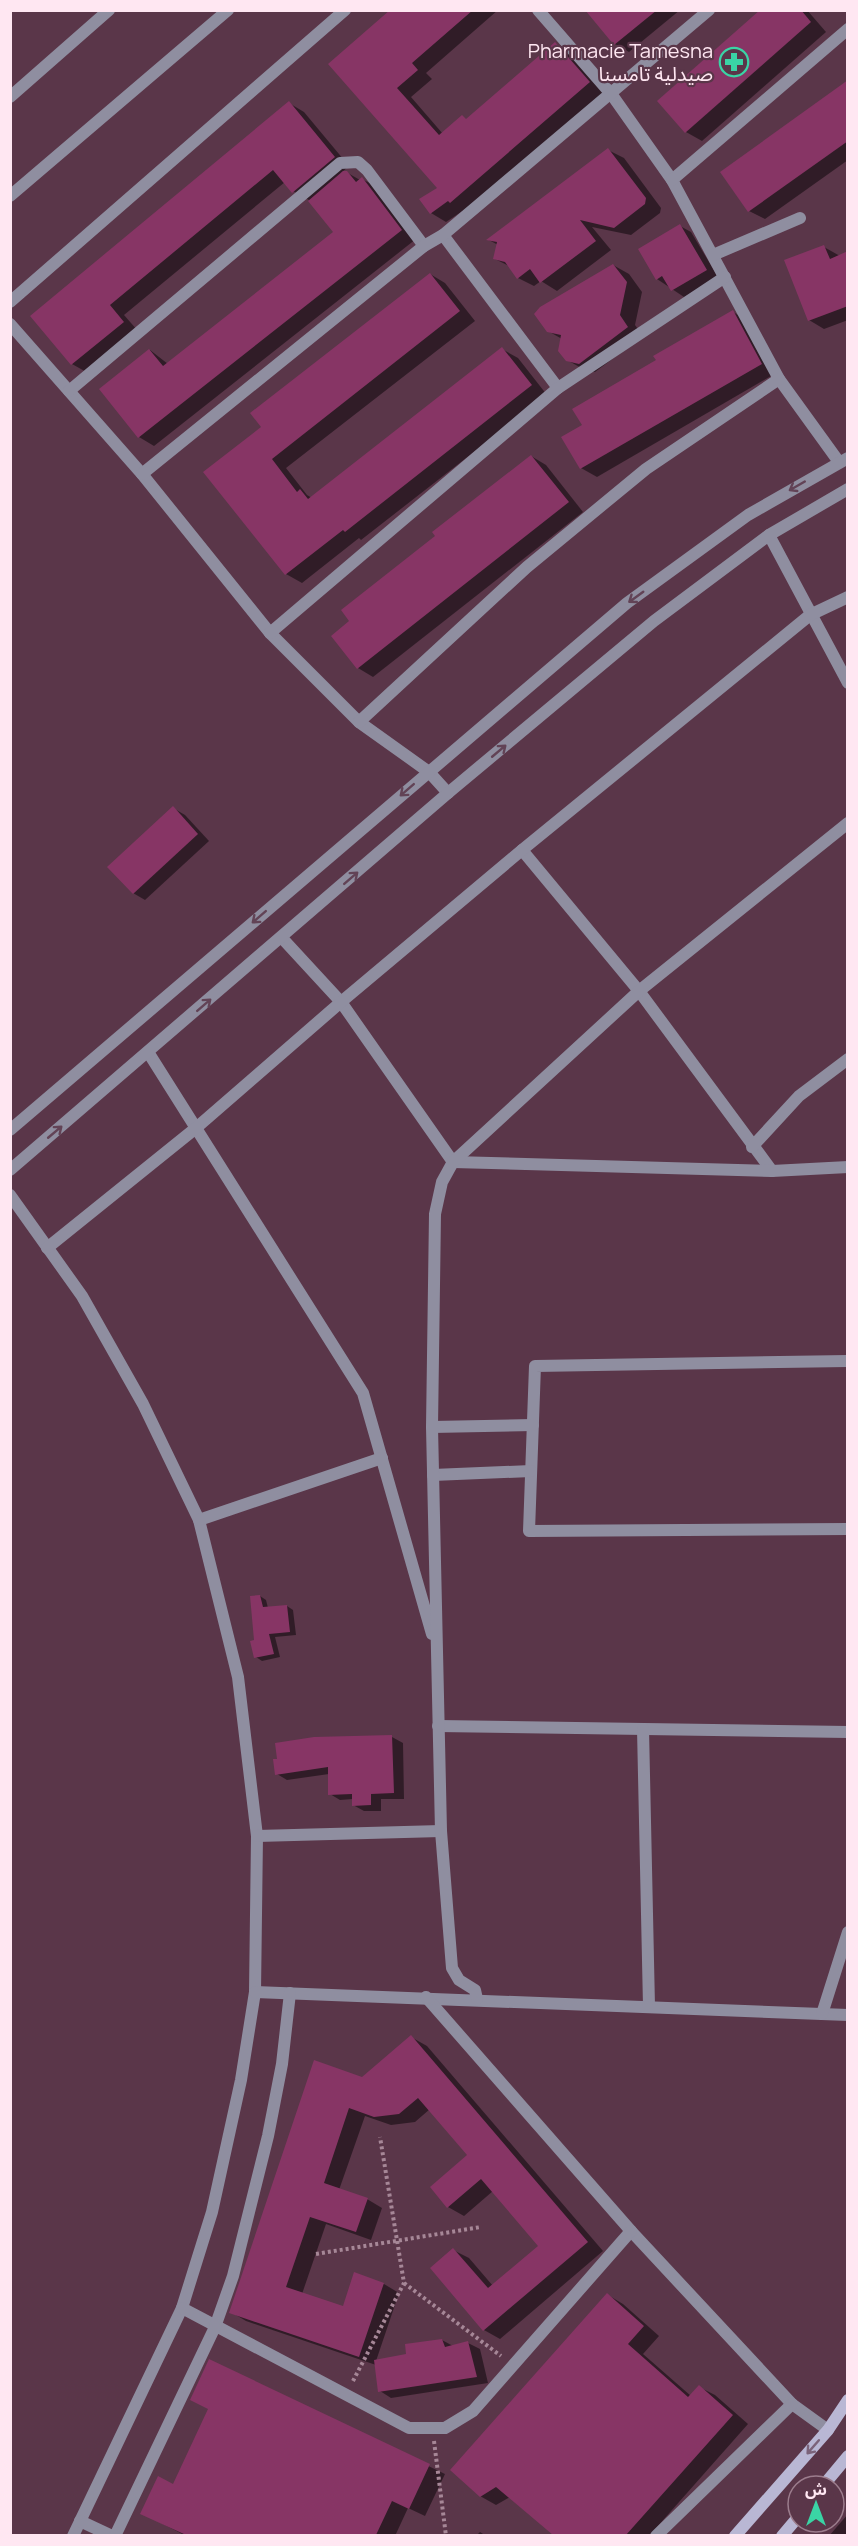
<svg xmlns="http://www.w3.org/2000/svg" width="858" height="2546" viewBox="0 0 858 2546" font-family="Manrope,'Noto Sans Arabic',sans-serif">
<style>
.shadow{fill:#0007}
.building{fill:#873565}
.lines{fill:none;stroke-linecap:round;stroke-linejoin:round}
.path{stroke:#a68797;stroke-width:4;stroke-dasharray:3 3;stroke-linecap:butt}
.street{stroke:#8f8ea0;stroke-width:12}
.secondary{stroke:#b9b7d4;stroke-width:12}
.oneway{stroke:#624356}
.oneway2{stroke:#7b637a}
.labels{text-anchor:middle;stroke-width:4.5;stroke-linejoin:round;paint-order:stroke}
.poi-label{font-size:20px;fill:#ffe7f2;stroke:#5a3649;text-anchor:end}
</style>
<rect width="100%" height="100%" fill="#5a3649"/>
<g class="shadow">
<path d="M392,10H498L426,73L432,79L411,97L443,134L462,117L467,120L555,44L570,52L604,92L464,210L446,222L431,213L439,188L330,64Z"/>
<path d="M587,10H680L629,52L615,44Z"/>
<path d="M763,10H807L826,32L702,141L686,132L659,102Z"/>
<path d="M848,82V160L765,219L749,211Z"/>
<path d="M289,103L304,112L349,166L341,173L346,172L360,180L362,179L377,187L416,239L154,446L139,437L150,350L168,364L335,233L309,200L293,191L285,182L124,315L138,331L88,373L72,364L32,316Z"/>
<path d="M608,150L624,158L661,208L660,213L631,235L592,227L611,250L557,291L541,281L534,286L518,278L511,267L495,259L498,245L489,240Z"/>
<path d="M680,226L691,232L718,277L684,297L657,279Z"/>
<path d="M824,247L840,256H848V320L824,329L809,320Z"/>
<path d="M613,265L629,274L642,292L635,325L643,336L595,372L583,369L567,360L562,339L548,331Z"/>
<path d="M430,274L445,283L475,321L286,468L307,495L312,498L502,349L518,358L547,395L361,540L359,538L302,583L286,574L263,427Z"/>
<path d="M733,312L748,321L776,373L597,477L581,468L584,426L658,361Z"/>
<path d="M531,456L546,465L583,512L373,677L358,668L352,621L437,536Z"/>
<path d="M173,808L185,815L209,841L145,900L133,893Z"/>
<path d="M260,1596L266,1600L268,1608L287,1606L293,1610L296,1635L275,1637L280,1657L262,1661L256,1657Z"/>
<path d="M392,1737L403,1743L404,1799H381V1811H364L353,1805V1799L340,1800L330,1794L329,1774L287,1780L277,1774Z"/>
<path d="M411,2037L427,2046L603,2251L500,2339L484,2330L432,2268L453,2250L469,2258L493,2286L540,2246L493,2191L464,2216L448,2207L469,2156L430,2109L415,2122L391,2125L365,2116L339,2190L367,2199L382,2208L371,2240L326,2224L302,2294L344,2308L355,2274L384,2284L399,2293L376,2361L407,2355L442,2340L453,2346L468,2343L480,2349L488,2383L391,2398L380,2391L376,2365L246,2321L231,2312L363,2078Z"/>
<path d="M608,2295L623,2304L659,2336L643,2354L691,2396L699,2387L715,2395L748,2424L649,2536H556L510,2497L496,2505L480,2496Z"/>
<path d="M210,2361L445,2474L425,2516L408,2508L395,2536H186L142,2513L174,2486L210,2409Z"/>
<path d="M848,2514V2536H829Z"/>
<path d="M480,2532L486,2536H476Z"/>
</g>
<g class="building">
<path d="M390,10H473L412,63L418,70L397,88L439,135L462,115L466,119L555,42L590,82L450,203L448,201L430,214L419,199L437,188L328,64Z"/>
<path d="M585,10H657L614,45Z"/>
<path d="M760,10H801L811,22L685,133L657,101Z"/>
<path d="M848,80V141L748,212L720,172Z"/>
<path d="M289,101L335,157L292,193L273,170L110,305L124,322L71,365L30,316Z"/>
<path d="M608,148L646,198L645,204L614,228L580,220L596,241L540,283L530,269L517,279L505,262L493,259L497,242L486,240Z"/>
<path d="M343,171H347L356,182L362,177L402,230L138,438L99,389L149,349L163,366L333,232L308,201Z"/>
<path d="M680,224L707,270L671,291L662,276L656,280L638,249Z"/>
<path d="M824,245L830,259L848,251V306L808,321L784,260Z"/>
<path d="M613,264L627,282L620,315L628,327L579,364L566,361L558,351L561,335L547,332L534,314L540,307Z"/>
<path d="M430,273L460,311L272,459L297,492L300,489L308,499L502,347L532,385L345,532L343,530L285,575L203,472L261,427L250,413Z"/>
<path d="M733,310L762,364L580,469L561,437L582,425L572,409L656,360L653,356Z"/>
<path d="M531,455L569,502L357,669L331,636L349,621L341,610L435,536L432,532Z"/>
<path d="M173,806L198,834L133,894L107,867Z"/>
<path d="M260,1595L263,1607L287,1605L290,1632L269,1634L274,1654L254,1658L250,1641L254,1640L250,1596Z"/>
<path d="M392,1735L394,1793L371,1794V1805L352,1806V1794L328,1795V1767L275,1775L273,1759H277L275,1743L314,1737Z"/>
<path d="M411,2035L588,2242L483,2331L430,2268L453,2248L488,2288L538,2246L481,2179L447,2208L430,2187L467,2155L418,2098L399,2114L374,2117L349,2108L324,2183L368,2198L356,2232L310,2217L286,2287L343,2306L354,2272L384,2283L359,2357L229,2313L314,2060L362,2077Z"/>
<path d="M607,2293L644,2326L628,2344L688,2397L699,2385L733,2415L626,2535H553L496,2487L480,2497L450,2470Z"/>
<path d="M442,2339L445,2347L468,2341L477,2377L378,2392L374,2360L406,2354L405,2344Z"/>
<path d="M209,2359L430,2464L409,2509L392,2501L376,2535H186L140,2514L158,2476L173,2484L208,2409L190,2400Z"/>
</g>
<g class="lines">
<g class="path">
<path d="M316,2254L481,2227"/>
<path d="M404,2283L501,2356"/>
<path d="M353,2381L404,2283L380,2137"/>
<path d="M434,2441L446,2536"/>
</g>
<g class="street">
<path d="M538,10L612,95L672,180L779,379L839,462"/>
<path d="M10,97L109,10"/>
<path d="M672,180L848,29"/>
<path d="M10,196L228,10"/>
<path d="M443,235L558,388"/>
<path d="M713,255L800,218"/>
<path d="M10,302L345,10"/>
<path d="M10,324L142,474L270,633L359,722L429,772L448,793"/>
<path d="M69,391L340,163L358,162L367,170L424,246"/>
<path d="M142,474L424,246L443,235L709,10"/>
<path d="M769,535L848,683"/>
<path d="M270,633L558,388L725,277"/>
<path d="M359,722L527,567L646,469L779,379"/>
<path d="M522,850L639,991L772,1171"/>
<path d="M282,938L341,1002L453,1162L772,1171L848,1167"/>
<path d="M148,1052L363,1393L432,1634"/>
<path d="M10,1130L627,603L748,515L848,458"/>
<path d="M752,1147L799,1096L848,1059"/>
<path d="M10,1170L448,793L654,621L769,535L848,489"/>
<path d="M10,1195L82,1296L143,1404L199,1520L238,1677L257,1836L255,1992L241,2080L212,2212L182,2308L73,2536"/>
<path d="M47,1248L196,1128L341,1002L522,850L810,615L848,597"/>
<path d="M848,1361L535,1366L529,1531L848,1529"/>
<path d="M432,1427L533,1425"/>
<path d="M433,1475L531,1471"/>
<path d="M199,1520L382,1458"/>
<path d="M438,1726L848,1732"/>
<path d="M643,1729L649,2006"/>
<path d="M257,1836L441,1831"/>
<path d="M255,1992L848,2015"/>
<path d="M426,1997L631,2231L792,2404L828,2430"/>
<path d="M477,1999L475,1990L459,1980L452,1968L441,1831L432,1427L435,1214L442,1182L453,1162L639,991L848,823"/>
<path d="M822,2014L848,1932"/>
<path d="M182,2308L409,2428H445L473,2411L631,2231"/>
<path d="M80,2521L112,2536"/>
<path d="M115,2536L215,2327L233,2276L268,2136L282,2064L290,1993"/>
<path d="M656,2536L792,2404"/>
</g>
<g class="secondary">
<path d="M823,2486L848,2456"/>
<path d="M735,2536L828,2430L848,2400"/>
<path d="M782,2536L798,2517"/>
</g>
</g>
<defs><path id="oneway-shaft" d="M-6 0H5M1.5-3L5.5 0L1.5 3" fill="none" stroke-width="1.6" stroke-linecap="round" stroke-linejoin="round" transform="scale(1.5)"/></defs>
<g class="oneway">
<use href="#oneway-shaft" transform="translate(797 486) rotate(150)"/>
<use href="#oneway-shaft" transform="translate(636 597) rotate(144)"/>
<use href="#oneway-shaft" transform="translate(499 751) rotate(-40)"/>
<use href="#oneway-shaft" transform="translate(407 790) rotate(139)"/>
<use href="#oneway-shaft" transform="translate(351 878) rotate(-41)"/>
<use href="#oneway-shaft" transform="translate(259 917) rotate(139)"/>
<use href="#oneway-shaft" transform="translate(204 1005) rotate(-41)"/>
<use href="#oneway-shaft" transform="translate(55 1132) rotate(-40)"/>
</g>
<use class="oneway2" href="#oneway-shaft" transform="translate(813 2447) rotate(131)"/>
<defs>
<g id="pharmacy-ring" transform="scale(1.5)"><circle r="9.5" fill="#5a3649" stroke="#3ad4a5" stroke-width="1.5"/><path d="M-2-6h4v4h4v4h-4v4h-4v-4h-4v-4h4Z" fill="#3ad4a5"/></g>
</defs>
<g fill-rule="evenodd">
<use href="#pharmacy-ring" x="734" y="62"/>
</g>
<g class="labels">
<g class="poi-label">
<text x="713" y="58">Pharmacie Tamesna<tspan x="713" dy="23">صيدلية تامسنا</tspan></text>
</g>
</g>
<rect width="858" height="2546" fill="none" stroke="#ffe7f2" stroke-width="24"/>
<g transform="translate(816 2504)"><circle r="28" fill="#5a3649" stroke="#9c7d8d" stroke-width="1.5"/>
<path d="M0-4.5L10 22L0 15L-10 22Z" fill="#3ad4a5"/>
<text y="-9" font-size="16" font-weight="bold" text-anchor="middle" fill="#ffe7f2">ش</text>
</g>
</svg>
